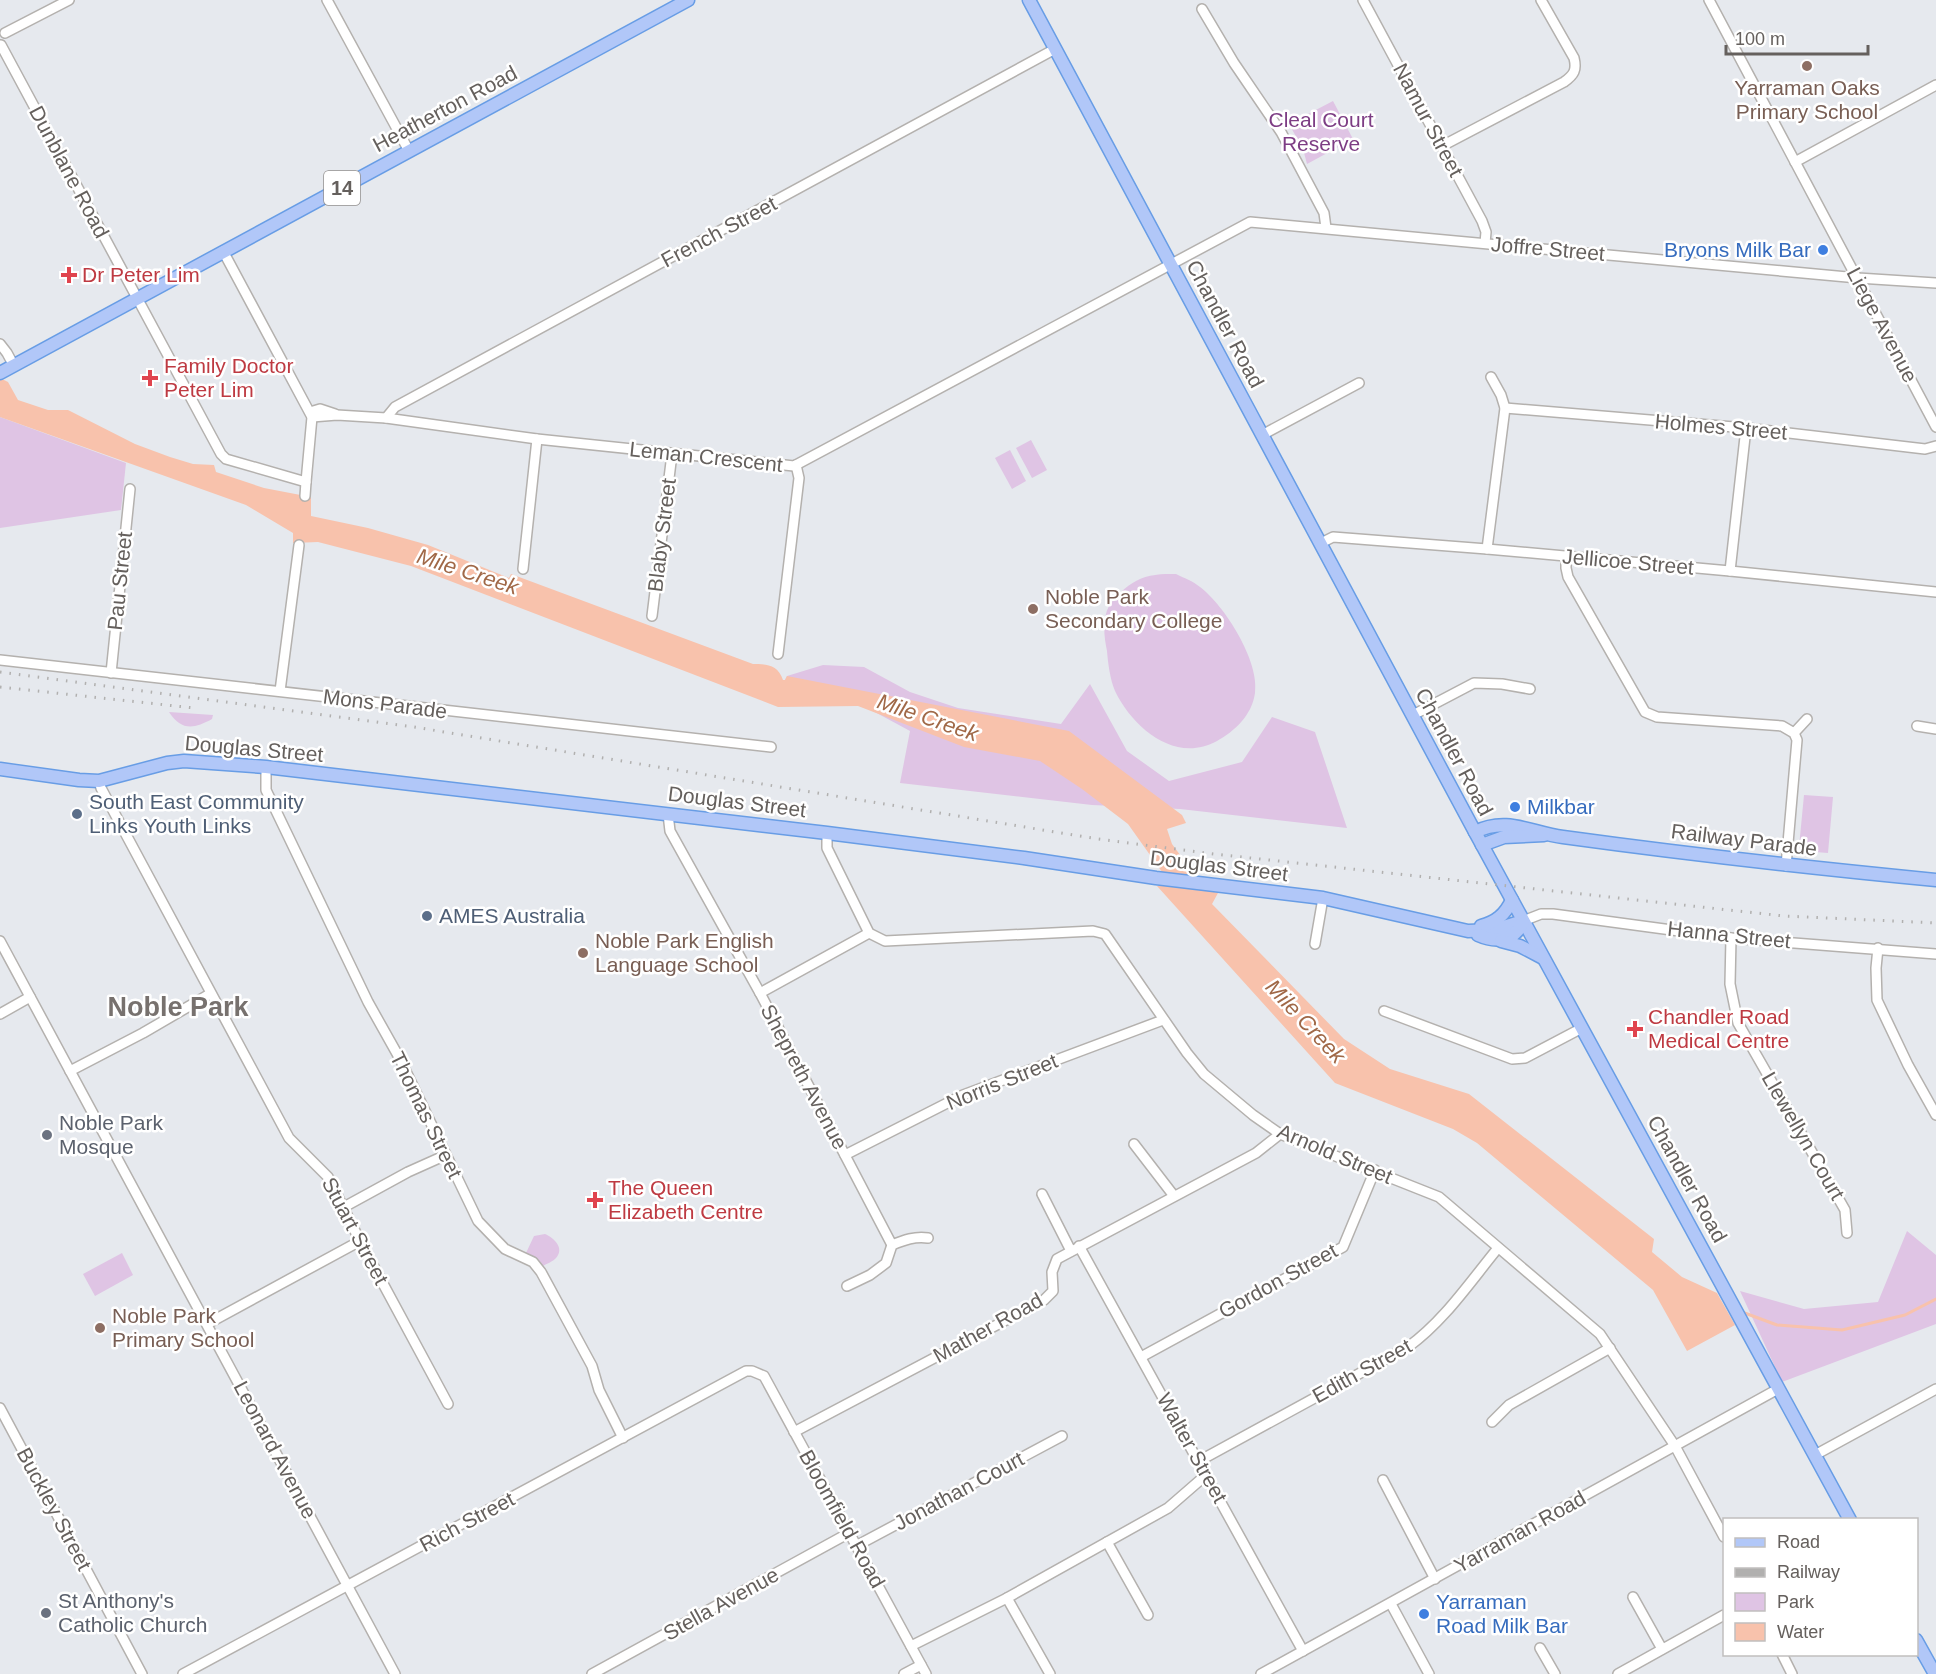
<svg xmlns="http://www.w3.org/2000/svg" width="1936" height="1674" viewBox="0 0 1936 1674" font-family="Arial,sans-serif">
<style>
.green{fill:#dfc4e4}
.water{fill:#f8c2ac}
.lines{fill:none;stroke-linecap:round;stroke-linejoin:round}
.stream{stroke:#f8c2ac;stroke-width:3}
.minor-casing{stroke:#b4b1ae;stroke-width:12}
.major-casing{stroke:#689de5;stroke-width:15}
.minor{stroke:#fff;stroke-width:9}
.major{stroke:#b1c7f8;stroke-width:12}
.rail{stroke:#b1b0af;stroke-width:3;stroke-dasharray:1.5 8;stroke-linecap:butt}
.education-dot{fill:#8d6e63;stroke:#fff;stroke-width:2}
.shop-dot{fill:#3f7fe0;stroke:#fff;stroke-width:2}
.health-dot{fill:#e0444e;stroke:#fff;stroke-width:2}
.service-dot{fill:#5c6f8a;stroke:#fff;stroke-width:2}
.worship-dot{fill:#6b7280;stroke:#fff;stroke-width:2}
.labels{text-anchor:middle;stroke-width:5;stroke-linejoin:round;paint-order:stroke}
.shield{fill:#fff;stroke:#93908e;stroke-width:1.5}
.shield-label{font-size:20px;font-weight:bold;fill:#65605d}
.education-label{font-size:21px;fill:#785e54;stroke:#fff;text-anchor:start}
.street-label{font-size:21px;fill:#65605d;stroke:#fff}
.park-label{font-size:21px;fill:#7d3d84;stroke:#fff}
.shop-label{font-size:21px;fill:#366cbe;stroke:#fff;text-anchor:start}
.health-label{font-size:21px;fill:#be3a42;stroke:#fff;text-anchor:start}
.service-label{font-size:21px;fill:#4e5e75;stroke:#fff;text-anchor:start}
.worship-label{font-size:21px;fill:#5b616d;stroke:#fff;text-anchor:start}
.water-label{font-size:22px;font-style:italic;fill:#a06847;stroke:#fff}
.district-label{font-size:27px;font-weight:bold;fill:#77716e;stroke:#fff}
</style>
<rect width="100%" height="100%" fill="#e6e9ee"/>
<g class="green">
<path d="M1333,101L1353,139L1307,164L1303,149L1289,124Z"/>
<path d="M0,417L126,463L121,510L0,528Z"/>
<path d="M1031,440L1047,470L1032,478L1016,448Z"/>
<path d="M1010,450L1026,481L1012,489L995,458Z"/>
<path d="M1176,574C1184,578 1193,581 1200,587C1224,605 1260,661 1255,693C1252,715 1235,731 1217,741C1175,764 1133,728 1115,691C1110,679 1108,663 1107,651C1104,637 1102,619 1109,606C1115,597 1126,586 1136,581C1148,574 1162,574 1176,574Z"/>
<path d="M823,665L864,667L910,692L958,708L1061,724L1090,684L1127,751L1169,781L1242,762L1272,717L1315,732L1347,828L1180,809L1092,805L900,783L910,731L860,704L785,680L787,676Z"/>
<path d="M169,712L213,715L212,719C194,729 181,731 169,712Z"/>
<path d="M1804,795L1833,797L1828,853L1803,851L1799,847Z"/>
<path d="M1907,1231L1936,1255V1324L1782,1382L1740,1291L1804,1309L1878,1302Z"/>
<path d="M545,1234C554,1238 565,1248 556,1258C554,1261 546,1264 543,1266L538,1259L526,1253L534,1236Z"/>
<path d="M122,1253L133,1275L95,1296L83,1274Z"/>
</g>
<path class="water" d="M0,378L8,382L18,400L48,410H68L135,444L170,457L193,464L214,465L216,472L264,488L311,497V516L368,528L428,545L509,578L511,574L753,664C767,664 778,665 783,680H785L787,676L1069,731L1182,815L1186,823L1167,829L1172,844L1206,890L1218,893L1212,904L1344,1039L1390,1069L1469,1094L1654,1239L1652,1252L1682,1277L1717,1293L1735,1325L1687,1351L1653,1290L1477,1143L1453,1129L1335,1083L1157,886H1172L1128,824L1082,789L1040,761L964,747L858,706L778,707L411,566L318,542L293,543V533L246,505L0,417Z"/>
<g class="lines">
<path class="stream" d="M1742,1312L1777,1325L1842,1330L1905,1315L1936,1299"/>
<g class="minor-casing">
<g id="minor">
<path d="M327,0L409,151"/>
<path d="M1363,0L1482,221L1486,232L1485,243"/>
<path d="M1709,0L1936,427"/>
<path d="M1202,9L1234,63L1281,132L1324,213L1326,228"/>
<path d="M5,33L69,0"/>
<path d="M1,45L221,454L226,459L306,482L312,417L223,251"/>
<path d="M1442,146L1564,82C1574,75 1577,70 1574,58L1541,0"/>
<path d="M1795,162L1936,85"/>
<path d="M0,344L7,353L14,366"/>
<path d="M1505,408L1746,428L1925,449L1936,446"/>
<path d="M310,412L320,409L335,414"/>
<path d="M312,417L337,415L386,418L537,439L794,466L1250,222L1858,278L1936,283"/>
<path d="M386,418L395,407L1055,49"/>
<path d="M1262,435L1359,383"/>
<path d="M305,496L306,482"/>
<path d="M1321,543L1333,537L1487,549L1730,571L1936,592"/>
<path d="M1487,549L1505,408L1501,395L1491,377"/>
<path d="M1566,556V568L1568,577L1645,712L1657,717L1782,726L1794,733L1797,740L1786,866"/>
<path d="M523,569L537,439"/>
<path d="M1730,571L1746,428"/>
<path d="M652,616L672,454"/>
<path d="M778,654L799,478L796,465"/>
<path d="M0,660L771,747"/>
<path d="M111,673L130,489"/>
<path d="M280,691L299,545"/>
<path d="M1413,715L1474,683L1502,684L1530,689"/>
<path d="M1917,726L1936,729"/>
<path d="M1794,733L1807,719"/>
<path d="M266,767V790L368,1002L400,1059L478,1221L505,1249L533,1262L541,1272L592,1366L599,1390L623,1438"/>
<path d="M99,781L101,788L289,1138L328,1177L360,1241L448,1404"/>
<path d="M668,814L670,831L760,993L892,1245"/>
<path d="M827,833V848L869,933L885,941L1093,931L1105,934L1187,1053L1204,1074L1253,1115L1280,1134L1439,1197L1600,1334L1675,1446L1724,1537"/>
<path d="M1523,921L1541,914H1553L1731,938L1936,954"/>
<path d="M1731,938L1730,984L1738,1023L1845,1210L1847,1233"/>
<path d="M0,941L395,1674"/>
<path d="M1315,944L1323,898"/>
<path d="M1878,948L1876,968L1877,1000L1908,1065L1936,1115"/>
<path d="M760,993L869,933"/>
<path d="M1384,1011L1512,1059L1525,1058L1582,1028"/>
<path d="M0,1014L30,997"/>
<path d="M70,1071L143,1033L210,994"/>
<path d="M1134,1144L1174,1196"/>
<path d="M845,1155L963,1095L1163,1020"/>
<path d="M1042,1194L1071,1251"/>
<path d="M344,1207L408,1172L446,1155"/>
<path d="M1079,1246L1303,1651"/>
<path d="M847,1286L870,1275L886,1263L892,1245C904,1240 915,1236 928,1238"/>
<path d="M207,1324L360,1241"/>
<path d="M1141,1357L1343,1247L1375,1170"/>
<path d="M0,1408L142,1674"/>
<path d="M1492,1422L1509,1405L1610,1348"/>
<path d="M794,1432L1044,1300L1053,1291L1052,1272L1057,1259L1256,1153L1280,1134"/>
<path d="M1815,1455L1936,1389"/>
<path d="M1199,1461L1408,1347C1444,1321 1470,1282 1498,1248"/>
<path d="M1383,1480L1435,1579"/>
<path d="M1107,1542L1148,1615"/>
<path d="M856,1546L1062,1436"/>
<path d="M1633,1597L1662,1649"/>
<path d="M1007,1598L1050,1674"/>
<path d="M1391,1604L1429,1674"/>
<path d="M911,1646L1007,1598L1168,1508L1206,1475"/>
<path d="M1540,1648L1555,1674"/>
<path d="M1782,1654L1792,1674"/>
<path d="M183,1674L746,1371H752L764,1376L926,1674"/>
<path d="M592,1674L849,1533"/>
<path d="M904,1674L921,1665"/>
<path d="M1261,1674L1778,1389"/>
<path d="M1618,1674L1724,1615"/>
</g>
</g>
<g class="major-casing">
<g id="major">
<path d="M1029,0L1475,832L1850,1520"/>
<path d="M0,373L688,0"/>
<path d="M0,769L79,780L99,781L167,763L184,761L266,767L827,833L1024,858L1156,878L1323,898L1468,931L1494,930L1523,921"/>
<path d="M1475,832C1507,816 1531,833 1563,837C1687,854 1811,868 1936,880"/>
<path d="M1482,845L1504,837L1544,835"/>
<path d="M1481,926C1496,922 1505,915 1512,900"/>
<path d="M1478,935C1496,943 1516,941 1523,921"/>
<path d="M1501,941L1520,946L1543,958"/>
<path d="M1916,1640L1935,1674"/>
</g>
</g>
<use href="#minor" class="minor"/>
<use href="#major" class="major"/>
<g class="rail">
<path d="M0,672L414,727L1098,839L1214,854L1784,916L1936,923"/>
<path d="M0,687L194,708"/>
</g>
</g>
<g class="education-dot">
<circle cx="1807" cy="66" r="6"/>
<circle cx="1033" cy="609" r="6"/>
<circle cx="583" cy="953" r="6"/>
<circle cx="100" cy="1328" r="6"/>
</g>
<g class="shop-dot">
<circle cx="1823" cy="250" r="6"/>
<circle cx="1515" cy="807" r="6"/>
<circle cx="1424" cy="1614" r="6"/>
</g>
<g class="health-dot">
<path d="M66 266h6v6h6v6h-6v6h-6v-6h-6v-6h6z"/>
<path d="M147 369h6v6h6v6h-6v6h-6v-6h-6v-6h6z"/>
<path d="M1632 1020h6v6h6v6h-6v6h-6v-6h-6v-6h6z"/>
<path d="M592 1191h6v6h6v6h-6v6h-6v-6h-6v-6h6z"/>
</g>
<g class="service-dot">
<circle cx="77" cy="814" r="6"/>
<circle cx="427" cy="916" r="6"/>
</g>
<g class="worship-dot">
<circle cx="47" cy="1135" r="6"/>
<circle cx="46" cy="1613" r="6"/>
</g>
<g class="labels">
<rect class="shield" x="324" y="171" width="36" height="34" rx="4.5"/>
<g class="shield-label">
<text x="342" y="195">14</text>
</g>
<g class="education-label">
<text x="1807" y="95" text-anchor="middle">Yarraman Oaks<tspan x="1807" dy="24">Primary School</tspan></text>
<text x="1045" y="604">Noble Park<tspan x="1045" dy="24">Secondary College</tspan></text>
<text x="595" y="948">Noble Park English<tspan x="595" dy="24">Language School</tspan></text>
<text x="112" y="1323">Noble Park<tspan x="112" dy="24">Primary School</tspan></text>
</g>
<g class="street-label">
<text transform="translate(445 109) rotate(-28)" y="7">Heatherton Road</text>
<text transform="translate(1428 120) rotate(62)" y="7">Namur Street</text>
<text transform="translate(69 172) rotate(62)" y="7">Dunblane Road</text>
<text transform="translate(719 232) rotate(-28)" y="7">French Street</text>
<text transform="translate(1548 249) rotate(5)" y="7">Joffre Street</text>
<text transform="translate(1225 324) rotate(62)" y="7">Chandler Road</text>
<text transform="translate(1882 325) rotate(62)" y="7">Liege Avenue</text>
<text transform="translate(1721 427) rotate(5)" y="7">Holmes Street</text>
<text transform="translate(706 457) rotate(6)" y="7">Leman Crescent</text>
<text transform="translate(662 535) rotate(-83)" y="7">Blaby Street</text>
<text transform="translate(1628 562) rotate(5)" y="7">Jellicoe Street</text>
<text transform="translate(120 581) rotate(-84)" y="7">Pau Street</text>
<text transform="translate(385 704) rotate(7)" y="7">Mons Parade</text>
<text transform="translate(254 749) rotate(5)" y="7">Douglas Street</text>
<text transform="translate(1454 752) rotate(62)" y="7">Chandler Road</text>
<text transform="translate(737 802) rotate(7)" y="7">Douglas Street</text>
<text transform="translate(1744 840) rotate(7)" y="7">Railway Parade</text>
<text transform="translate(1219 866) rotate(7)" y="7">Douglas Street</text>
<text transform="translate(1729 935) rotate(6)" y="7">Hanna Street</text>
<text transform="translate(804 1077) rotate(62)" y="7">Shepreth Avenue</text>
<text transform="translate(1002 1082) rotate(-22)" y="7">Norris Street</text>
<text transform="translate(426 1115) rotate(64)" y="7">Thomas Street</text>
<text transform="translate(1803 1136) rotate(60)" y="7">Llewellyn Court</text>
<text transform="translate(1335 1154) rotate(23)" y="7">Arnold Street</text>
<text transform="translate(1687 1179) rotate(61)" y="7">Chandler Road</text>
<text transform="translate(355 1231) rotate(62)" y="7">Stuart Street</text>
<text transform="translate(1278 1281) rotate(-29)" y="7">Gordon Street</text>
<text transform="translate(988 1328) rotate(-29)" y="7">Mather Road</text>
<text transform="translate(1362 1371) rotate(-29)" y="7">Edith Street</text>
<text transform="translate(1192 1448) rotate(61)" y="7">Walter Street</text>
<text transform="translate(275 1450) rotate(62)" y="7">Leonard Avenue</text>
<text transform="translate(959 1491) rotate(-28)" y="7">Jonathan Court</text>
<text transform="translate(54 1509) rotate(62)" y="7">Buckley Street</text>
<text transform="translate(842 1519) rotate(61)" y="7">Bloomfield Road</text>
<text transform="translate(467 1522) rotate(-28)" y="7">Rich Street</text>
<text transform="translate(1520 1532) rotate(-29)" y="7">Yarraman Road</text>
<text transform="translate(721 1604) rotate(-29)" y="7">Stella Avenue</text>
</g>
<g class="park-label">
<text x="1321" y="127">Cleal Court<tspan x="1321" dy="24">Reserve</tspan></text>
</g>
<g class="shop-label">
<text x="1811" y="257" text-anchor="end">Bryons Milk Bar</text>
<text x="1527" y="814">Milkbar</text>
<text x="1436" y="1609">Yarraman<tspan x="1436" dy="24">Road Milk Bar</tspan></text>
</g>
<g class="health-label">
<text x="82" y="282">Dr Peter Lim</text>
<text x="164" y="373">Family Doctor<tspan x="164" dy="24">Peter Lim</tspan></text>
<text x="1648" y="1024">Chandler Road<tspan x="1648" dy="24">Medical Centre</tspan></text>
<text x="608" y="1195">The Queen<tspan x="608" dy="24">Elizabeth Centre</tspan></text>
</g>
<g class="service-label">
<text x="89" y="809">South East Community<tspan x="89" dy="24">Links Youth Links</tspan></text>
<text x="439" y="923">AMES Australia</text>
</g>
<g class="worship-label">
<text x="59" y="1130">Noble Park<tspan x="59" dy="24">Mosque</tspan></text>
<text x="58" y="1608">St Anthony's<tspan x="58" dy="24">Catholic Church</tspan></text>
</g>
<g class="water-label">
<text transform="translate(468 571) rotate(18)" y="8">Mile Creek</text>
<text transform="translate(928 717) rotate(19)" y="8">Mile Creek</text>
<text transform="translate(1306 1021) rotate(47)" y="8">Mile Creek</text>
</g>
<g class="district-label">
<text x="178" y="1016">Noble Park</text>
</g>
</g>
<rect x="1723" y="1518" width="195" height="138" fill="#ffffff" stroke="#c1bfbe" stroke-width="1.5"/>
<rect x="1735" y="1538" width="30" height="9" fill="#b1c7f8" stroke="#c1bfbe" stroke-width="1.5"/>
<text x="1777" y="1548" font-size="18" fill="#65605d">Road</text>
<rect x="1735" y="1568" width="30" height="9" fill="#b1b0af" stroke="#c1bfbe" stroke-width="1.5"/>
<text x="1777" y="1578" font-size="18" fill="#65605d">Railway</text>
<rect x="1735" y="1593" width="30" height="18" fill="#dfc4e4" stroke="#c1bfbe" stroke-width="1.5"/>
<text x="1777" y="1608" font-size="18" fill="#65605d">Park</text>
<rect x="1735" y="1623" width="30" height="18" fill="#f8c2ac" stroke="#c1bfbe" stroke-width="1.5"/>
<text x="1777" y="1638" font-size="18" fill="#65605d">Water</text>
<path d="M1726 45v9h142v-9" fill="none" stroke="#65605d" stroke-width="3"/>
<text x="1735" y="45" font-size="18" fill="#65605d" stroke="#ffffff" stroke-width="4.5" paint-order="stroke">100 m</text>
</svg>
